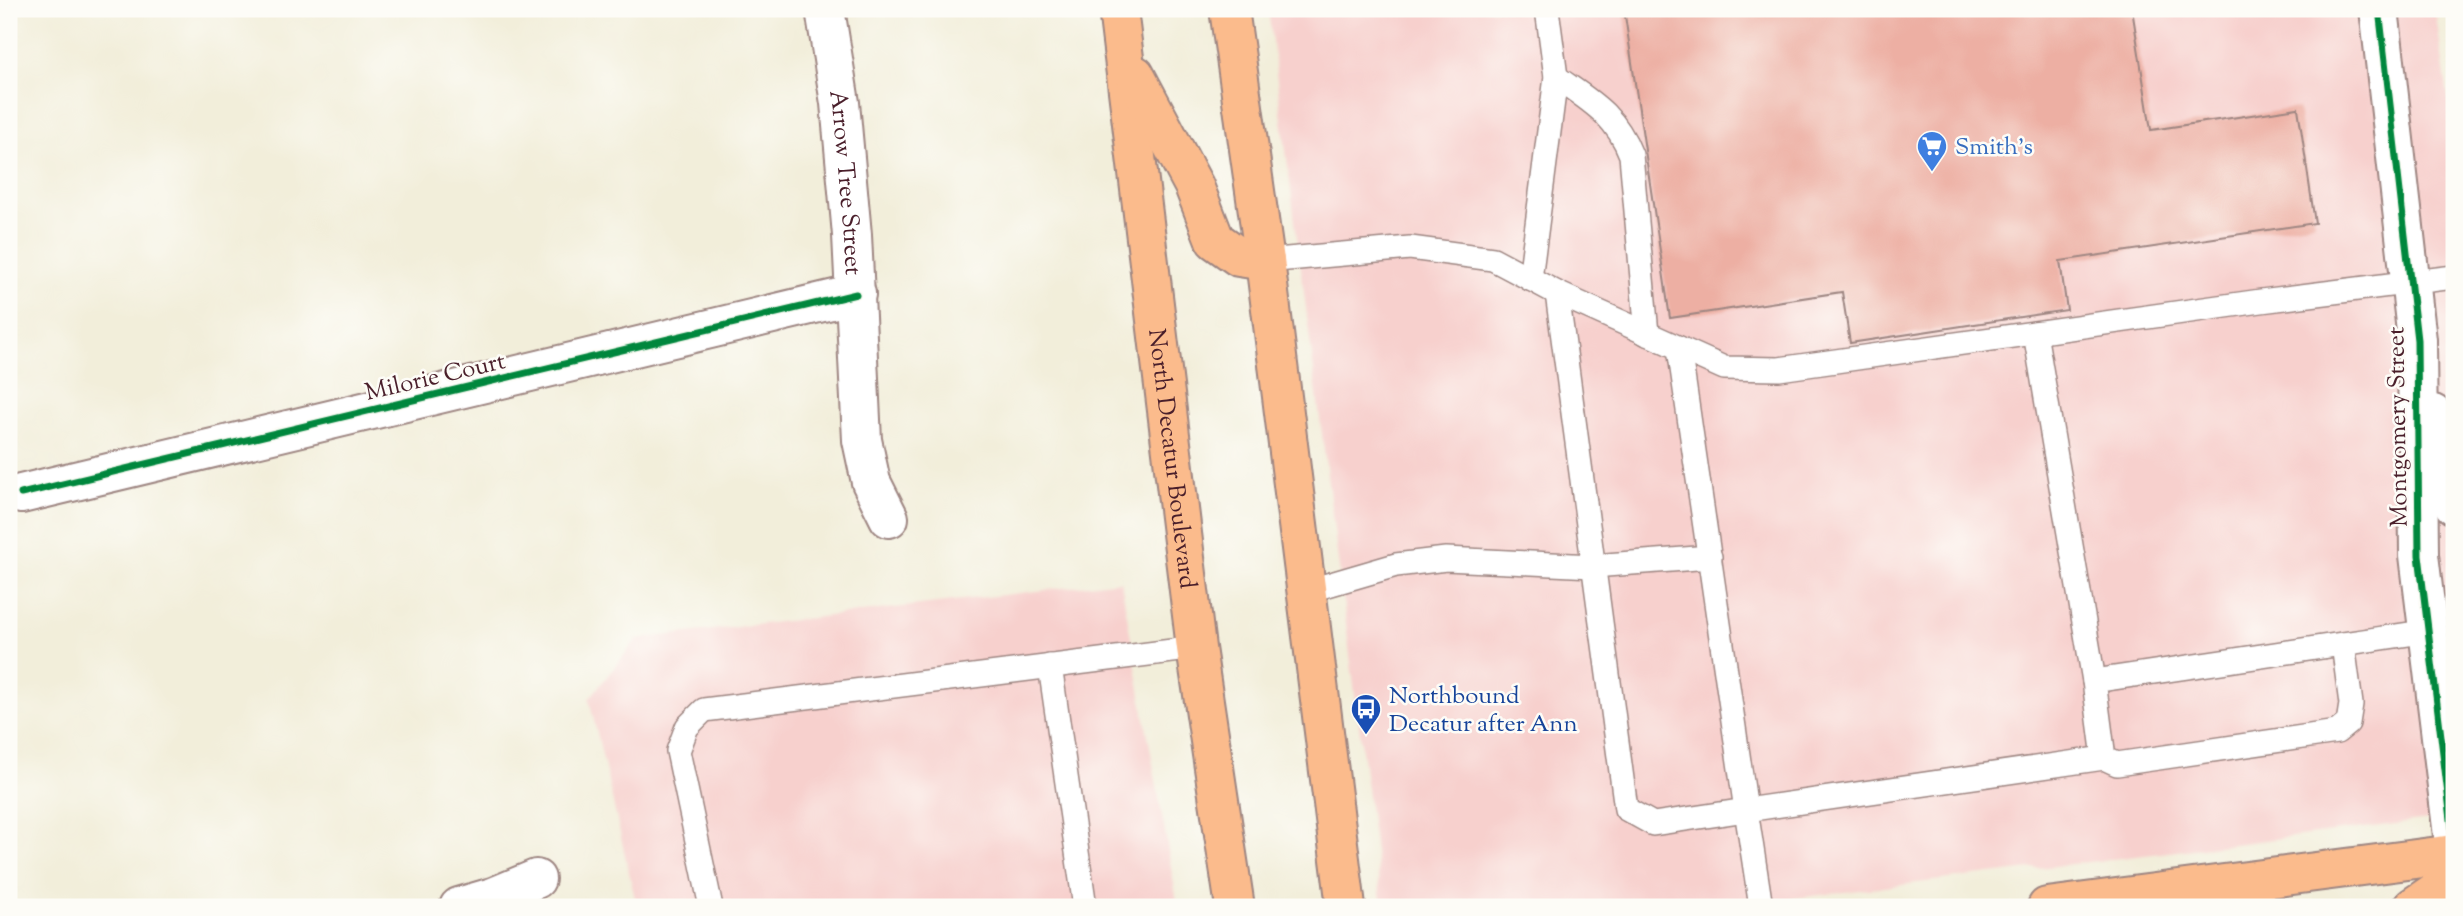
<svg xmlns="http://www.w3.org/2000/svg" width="2463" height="916" viewBox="0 0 2463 916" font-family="'Sorts Mill Goudy',serif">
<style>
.built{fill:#f7d0cd}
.building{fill:#edafa3}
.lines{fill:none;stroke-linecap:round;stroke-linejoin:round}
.lane-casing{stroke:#9e8682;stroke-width:26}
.street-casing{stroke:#9e8682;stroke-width:42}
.primary-casing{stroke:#9e8682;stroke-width:42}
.lane{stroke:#fff;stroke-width:23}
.street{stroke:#fff;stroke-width:38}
.primary{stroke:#fbbb8c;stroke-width:38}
.cycleway-casing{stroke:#fdfcf7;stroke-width:11}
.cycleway{stroke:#00873e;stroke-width:7}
.labels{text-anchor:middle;stroke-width:5;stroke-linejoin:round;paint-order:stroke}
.shop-label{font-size:24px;fill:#366cbe;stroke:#fdfcf7;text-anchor:start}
.street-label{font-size:24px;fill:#4a1f2b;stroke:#fdfcf7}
.transit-label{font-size:24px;fill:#164399;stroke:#fdfcf7;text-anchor:start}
</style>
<rect width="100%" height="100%" fill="#fdfcf7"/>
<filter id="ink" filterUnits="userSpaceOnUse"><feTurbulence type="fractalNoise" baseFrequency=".0143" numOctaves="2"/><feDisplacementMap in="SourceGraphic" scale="14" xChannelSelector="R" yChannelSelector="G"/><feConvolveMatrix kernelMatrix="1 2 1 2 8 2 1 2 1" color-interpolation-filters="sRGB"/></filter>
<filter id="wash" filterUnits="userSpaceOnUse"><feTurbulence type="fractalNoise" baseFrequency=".00686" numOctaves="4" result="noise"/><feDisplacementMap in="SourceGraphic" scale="28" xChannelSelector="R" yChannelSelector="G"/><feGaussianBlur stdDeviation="1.57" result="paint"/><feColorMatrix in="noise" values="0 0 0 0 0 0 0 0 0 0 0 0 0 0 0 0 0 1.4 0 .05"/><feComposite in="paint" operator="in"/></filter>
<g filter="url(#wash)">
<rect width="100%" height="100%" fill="#f2eeda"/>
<g class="built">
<path d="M1268,9H2435L2454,136V817L1722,907H1382Z"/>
<path d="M1121,581L1178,907H637L589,699L637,639Z"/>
</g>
<g id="blocks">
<path class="building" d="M1624,9H2132L2151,130L2298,108L2315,223L2060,261L2067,310L1850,343L1842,292L1670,318Z"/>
</g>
</g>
<g filter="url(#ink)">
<use href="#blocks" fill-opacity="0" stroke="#9e8682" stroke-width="2"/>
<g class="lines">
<g class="lane-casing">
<g id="lane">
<path d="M1556,77C1590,101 1615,114 1631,155L1647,334"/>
<path d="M1265,261L1410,248L1493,259L1557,293L1724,368L1779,369L2261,301L2454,277"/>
<path d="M1530,279L1556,77L1547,9"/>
<path d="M1557,293L1626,809L1653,824L1746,810L1761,907"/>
<path d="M2035,333L2094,681"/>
<path d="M1679,348L1746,810L2104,758L2117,764L2337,732L2348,723L2351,704L2343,644"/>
<path d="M1307,591L1396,565L1446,559L1593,566L1710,557"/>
<path d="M1050,666L1085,907"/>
<path d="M2104,758L2094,681L2429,631"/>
<path d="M711,907L678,751L687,727L704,710L1196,648"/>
</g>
</g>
<g class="street-casing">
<g id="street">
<path id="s1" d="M825,9L840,103L852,235L862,440L871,482L889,518"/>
<path d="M2379,9L2417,340L2419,555L2454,844"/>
<path d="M2433,414L2454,505"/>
<path d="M21,494L856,294"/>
<path d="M459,907L493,897L536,879"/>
</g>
</g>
<g class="primary-casing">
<g id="primary">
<path id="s2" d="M1118,9L1196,648L1235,907"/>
<path d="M1229,9L1265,261L1346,907"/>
<path d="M1135,75L1194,186L1215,240L1239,257L1265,261"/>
<path d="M2047,907L2454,854"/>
<path d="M2413,907L2454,879"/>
</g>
</g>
<use href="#lane" class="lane"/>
<use href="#street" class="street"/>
<use href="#primary" class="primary"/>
<g class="cycleway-casing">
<g id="cycleway">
<path d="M2379,9L2417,340L2419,555L2454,844"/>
<path d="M21,494L856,294"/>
</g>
</g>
<use href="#cycleway" class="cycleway"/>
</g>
</g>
<defs>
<g id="supermarket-pin" transform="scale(1.575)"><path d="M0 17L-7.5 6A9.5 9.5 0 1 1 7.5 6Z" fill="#3f7fe0" stroke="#fdfcf7"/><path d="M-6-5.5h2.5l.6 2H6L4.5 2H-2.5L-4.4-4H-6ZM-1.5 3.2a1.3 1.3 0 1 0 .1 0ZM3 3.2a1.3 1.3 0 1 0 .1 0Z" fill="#fff"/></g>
<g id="bus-pin" transform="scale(1.575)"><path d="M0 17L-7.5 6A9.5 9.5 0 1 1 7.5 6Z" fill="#1a4fb4" stroke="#fdfcf7"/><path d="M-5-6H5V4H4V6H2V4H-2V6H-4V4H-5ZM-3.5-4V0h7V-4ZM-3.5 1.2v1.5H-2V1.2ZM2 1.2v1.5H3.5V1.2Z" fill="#fff"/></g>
</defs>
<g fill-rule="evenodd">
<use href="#supermarket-pin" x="1932" y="146"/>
<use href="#bus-pin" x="1366" y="709"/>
</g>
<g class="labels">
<g class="shop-label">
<text x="1955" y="154">Smith's</text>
</g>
<g class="street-label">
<text dy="8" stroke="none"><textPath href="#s1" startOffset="175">Arrow Tree Street</textPath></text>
<text transform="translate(435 376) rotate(-13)" y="8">Milorie Court</text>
<text transform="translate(2397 427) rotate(-91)" y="8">Montgomery Street</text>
<text dy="8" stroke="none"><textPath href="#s2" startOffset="453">North Decatur Boulevard</textPath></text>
</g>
<g class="transit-label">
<text x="1389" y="703">Northbound<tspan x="1389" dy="28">Decatur after Ann</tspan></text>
</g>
</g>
<rect width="2463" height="916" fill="none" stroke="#fdfcf7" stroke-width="35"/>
</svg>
